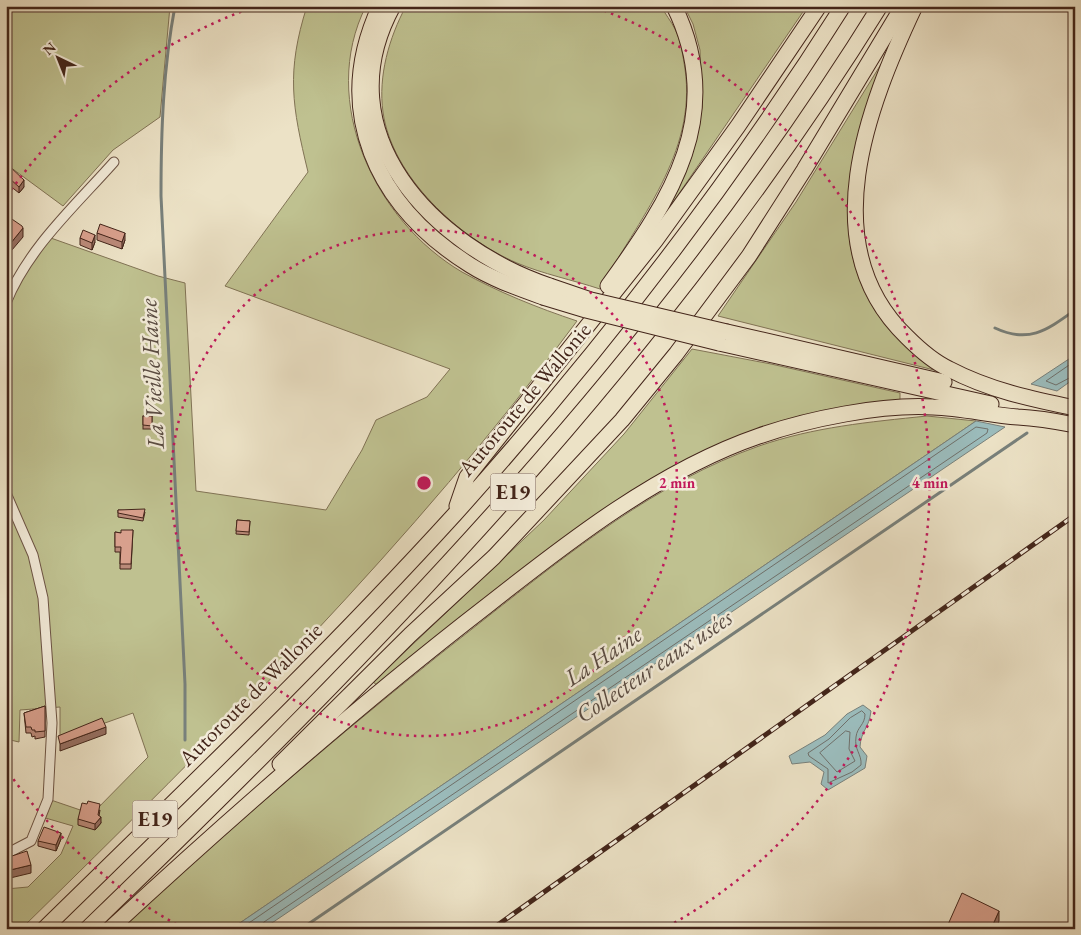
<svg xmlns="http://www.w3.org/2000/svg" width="1081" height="935" viewBox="0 0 1081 935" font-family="'EB Garamond',serif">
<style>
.green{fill:#bfc190;stroke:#817355}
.water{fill:#9bbcbc;stroke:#78807b}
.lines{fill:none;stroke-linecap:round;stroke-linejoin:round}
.shore{stroke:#6f706b;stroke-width:1}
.stream{stroke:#78807b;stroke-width:3}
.minor-casing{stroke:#6d5445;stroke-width:11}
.motorway-casing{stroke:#43251a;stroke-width:17}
.minor{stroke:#f3ecda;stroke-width:9}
.motorway{stroke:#ece2c6;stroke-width:15}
.rail-casing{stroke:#43251a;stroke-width:5}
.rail{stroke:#f3ecda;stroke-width:3;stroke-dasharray:9;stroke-linecap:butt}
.motorway-bridge-casing{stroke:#43251a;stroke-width:17;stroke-linecap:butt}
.motorway-bridge{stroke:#ece2c6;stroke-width:15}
.wall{fill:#ba8a79;stroke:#43251a}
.shaded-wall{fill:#977063;stroke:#43251a}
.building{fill:#d8a08d;stroke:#43251a}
.ring{fill:none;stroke:#c2185b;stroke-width:2.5;stroke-dasharray:2.5 5}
.labels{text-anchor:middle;stroke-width:5;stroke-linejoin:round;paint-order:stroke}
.shield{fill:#f3ecda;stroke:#786154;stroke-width:1}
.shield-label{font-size:21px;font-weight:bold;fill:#43251a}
.street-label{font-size:22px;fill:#43251a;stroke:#f3ecda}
.water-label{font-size:24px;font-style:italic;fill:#594b42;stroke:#f3ecda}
.centre{fill:#c2185b;stroke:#f3ecda;stroke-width:2.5}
.ring-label{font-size:15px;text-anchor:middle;font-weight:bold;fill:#c2185b;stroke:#f3ecda;stroke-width:5;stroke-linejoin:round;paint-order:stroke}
</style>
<rect width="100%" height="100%" fill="#ece2c6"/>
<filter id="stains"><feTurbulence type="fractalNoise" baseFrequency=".004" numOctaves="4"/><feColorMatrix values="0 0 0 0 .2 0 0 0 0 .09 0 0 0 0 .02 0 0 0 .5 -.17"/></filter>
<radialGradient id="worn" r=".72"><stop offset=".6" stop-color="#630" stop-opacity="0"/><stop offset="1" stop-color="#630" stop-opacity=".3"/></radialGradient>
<g class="green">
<path d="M6,6H170L160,117L113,150L63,206L6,164Z"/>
<path d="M307,6H366C318,101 375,221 462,272C498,292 538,308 577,321C413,543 218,736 21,929H6V889L28,887L61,854L73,826L42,817L48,799L92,814L148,757L133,713L60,739V707L20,710L19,742L6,739V303L48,237L158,276L185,283L196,491L326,510L362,450L376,420L427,397L450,369L225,286L308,172C292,106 286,72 307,6Z"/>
<path d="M406,6H661C665,14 671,21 675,29C681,40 683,57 685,69C697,153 638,220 600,289C573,280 543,274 517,263C459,238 392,177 383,112C378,76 389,38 406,6Z"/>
<path d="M684,6H807L633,261L693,146L702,107L700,50L693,24Z"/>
<path d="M886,56C853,139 822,240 882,320C896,338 915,351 933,365L934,370L718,316L796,202Z"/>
<path d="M692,349L771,364L900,393V403C822,407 776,420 706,452L377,685L373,682L544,520L624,434Z"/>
<path d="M927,416L976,421L231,929H120C238,821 360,716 486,618C570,552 657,482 759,446C814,427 869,422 927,416Z"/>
</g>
<g class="water">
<path d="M1075,355V378L1057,391L1031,384Z"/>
<path d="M976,421L1005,427L263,929H231Z"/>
<path d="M863,705L871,711C869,729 861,730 860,747L867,756L865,768L828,790L821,784L824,772L810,762L792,764L789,756L825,735L847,714Z"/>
</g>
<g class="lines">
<g class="shore">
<path d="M1075,361L1046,381L1056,385L1075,375"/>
<path d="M862,711L865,714C865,725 857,727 856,737C854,750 862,754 861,765L852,772L828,783V769L809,756L808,753L829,739L850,718Z"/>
<path d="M846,731L850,732L849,749L855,761L837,772L820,753Z"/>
<path d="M240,929L976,427L988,429L987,433L264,922L261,929"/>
</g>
<g class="stream">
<path d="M175,6C163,69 161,132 161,196L185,684V740"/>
<path d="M995,328C1029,344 1047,330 1075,310"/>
<path d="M301,929L1027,433"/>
</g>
<g class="minor-casing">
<g id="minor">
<path d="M6,303C28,248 75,206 114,162"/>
<path d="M6,493L33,555L43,598L52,723L48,799L31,841L6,854"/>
</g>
</g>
<g class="motorway-casing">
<g id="motorway">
<path d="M380,6C331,111 376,206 470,265C492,279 518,288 543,297"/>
<path d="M393,6C323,134 434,247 550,286"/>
<path d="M915,6C868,106 812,246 907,337C919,349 934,362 949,369C989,390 1031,399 1075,408"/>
<path d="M608,286C671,199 727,114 674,6"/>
<path d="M727,332L944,382"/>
<path d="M719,343L991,404"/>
<path d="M457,506L467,477L655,241L738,126L819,6"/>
<path d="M280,764L410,635L494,557L622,420L676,354L749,256L804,170L903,6"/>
<path d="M44,929C183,793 324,658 455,514C597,356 729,186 843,6"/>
<path d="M87,929C379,647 665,353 880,6"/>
<path d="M110,929C232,816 356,707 488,605C569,541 660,470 759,436C808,419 881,404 933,407C962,408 990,415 1018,417C1039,418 1055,421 1075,425"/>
</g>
</g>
<use href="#minor" class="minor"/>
<use href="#motorway" class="motorway"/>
<g class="rail-casing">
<path id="rail" d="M492,929L1075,515"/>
</g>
<use href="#rail" class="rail"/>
<g class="motorway-bridge-casing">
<g id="motorway-bridge">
<path d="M550,286L591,300L727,332"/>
<path d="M543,297L586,310L719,343"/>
</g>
</g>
<use href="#motorway-bridge" class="motorway-bridge"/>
</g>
<g class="wall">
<path d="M6,163L24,187L19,193L9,185Z"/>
<path d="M97,233L125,240L122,249L97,240Z"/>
<path d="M80,238L95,242L92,250L80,245Z"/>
<rect x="143" y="416" width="9" height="13"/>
<path d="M118,510L145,512L143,521L118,517Z"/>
<path d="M237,520L250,521L249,535L236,534Z"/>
<path d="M133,530L131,569H120V552H115V532L121,533Z"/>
<path d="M1075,591V628L1070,627V617Z"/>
<path d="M45,706V737L35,739V736L32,737L31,733H26L24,713Z"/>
<path d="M100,810L99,816L101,823L95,830L78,825V819Z"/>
<path d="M61,839L56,851L38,846V841Z"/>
</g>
<g class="shaded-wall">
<path d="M9,178V185L6,188V181Z"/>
<path d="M24,180V187L19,193V187Z"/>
<path d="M23,228V237L6,257V249Z"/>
<path d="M125,233V240L122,249V242Z"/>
<path d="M95,235V242L92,250V243Z"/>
<path d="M106,727V734L60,751V744Z"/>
<path d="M101,817V823L95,830V824Z"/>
<path d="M61,833V839L56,851V845Z"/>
<path d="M31,865V873L6,879V871Z"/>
<path d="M999,911V921L996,929H991Z"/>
</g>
<g class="building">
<path d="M6,163L24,180L19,187L9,178L6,181Z"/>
<path d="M6,215L22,226L23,228L6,249Z"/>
<path d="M100,224L125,233L122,242L97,233Z"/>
<path d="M83,230L95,235L92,243L80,238Z"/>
<path d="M143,416H152V426L143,425Z"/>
<path d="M145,509L143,518L118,513V510Z"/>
<path d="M237,520L250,521L249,532L236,531Z"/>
<path d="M121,530H133L131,564H120L121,547H115V532L121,533Z"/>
<path d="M1075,591V618L1070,617Z"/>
<path d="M45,706V731L35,732V730H32L31,727H26L24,713Z"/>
<path d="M102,718L106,727L60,744L58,736Z"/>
<path d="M88,801L100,804L98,815L101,817L95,824L78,819L82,803L87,804Z"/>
<path d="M44,827L61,833L56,845L38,841Z"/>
<path d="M27,851L31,865L6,871V858Z"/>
<path d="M962,893L999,911L991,929H946Z"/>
</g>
<g class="ring">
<circle cx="424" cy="483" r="253"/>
<path d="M183 928A506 506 0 0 1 7 770M7 196A506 506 0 0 1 251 8M597 8A506 506 0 0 1 665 928"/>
</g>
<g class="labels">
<g class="shield">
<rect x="490.5" y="473.5" width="45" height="37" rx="4"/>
<rect x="132.5" y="800.5" width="45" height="37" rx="4"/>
</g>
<g class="shield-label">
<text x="513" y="499">E19</text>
<text x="155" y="826">E19</text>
</g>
<g class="street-label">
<text transform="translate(524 399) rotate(-50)" y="8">Autoroute de Wallonie</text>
<text transform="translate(250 694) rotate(-45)" y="8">Autoroute de Wallonie</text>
</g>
<g class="water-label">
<text transform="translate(152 374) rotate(-93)" y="8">La Vieille Haine</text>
<text transform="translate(603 656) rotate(-34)" y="8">La Haine</text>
<text transform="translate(654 666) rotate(-34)" y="8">Collecteur eaux usées</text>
</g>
</g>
<circle cx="424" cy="483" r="8" class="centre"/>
<g class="ring-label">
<text x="677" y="488">2 min</text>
<text x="930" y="488">4 min</text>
</g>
<rect width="1081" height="935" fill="none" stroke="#ece2c6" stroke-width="25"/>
<rect x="8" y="8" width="1066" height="920" fill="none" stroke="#43251a" stroke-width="2.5"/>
<rect x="12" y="12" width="1056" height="910" fill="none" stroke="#43251a"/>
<g transform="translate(58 58) rotate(317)" stroke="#f3ecda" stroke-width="4" paint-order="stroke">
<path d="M0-4L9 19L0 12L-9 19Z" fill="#43251a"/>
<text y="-8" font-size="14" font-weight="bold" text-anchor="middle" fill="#43251a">N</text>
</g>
<rect width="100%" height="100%" filter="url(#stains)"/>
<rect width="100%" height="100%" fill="url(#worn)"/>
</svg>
